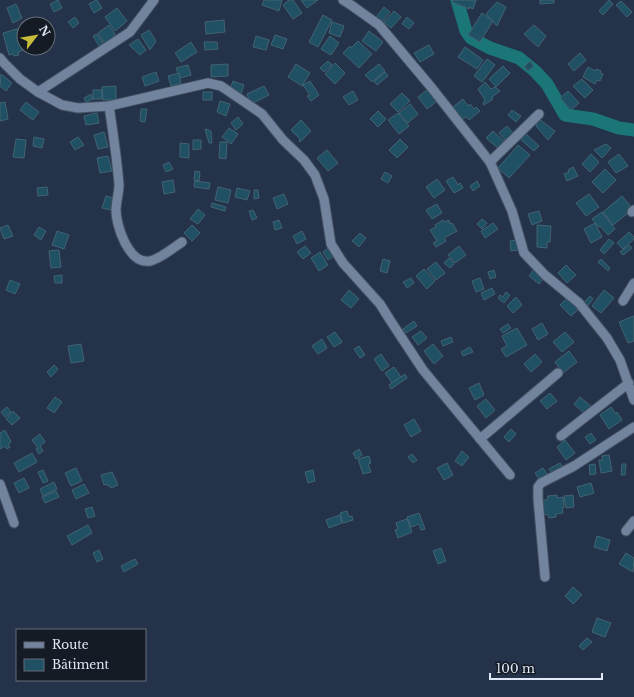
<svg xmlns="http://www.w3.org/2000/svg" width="634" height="697" viewBox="0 0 634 697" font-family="'Libre Baskerville',serif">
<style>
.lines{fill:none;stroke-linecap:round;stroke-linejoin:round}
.river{stroke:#1a7677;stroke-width:13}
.building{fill:#1f5063;stroke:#426372}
.street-casing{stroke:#445163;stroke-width:11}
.street{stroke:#71839d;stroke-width:9}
</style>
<rect width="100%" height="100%" fill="#24334a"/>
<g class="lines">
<path class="river" d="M457,0L466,31L471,38L490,48L519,58L535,71L547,84L565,115L593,119L619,128L634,130"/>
</g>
<g class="building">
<path d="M58,0L62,8L54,12L50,4Z"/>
<path d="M96,0H97L102,8L94,13L89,4Z"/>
<path d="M264,0H282L279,11L262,5Z"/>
<path d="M289,0H293L302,13L293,19L283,5Z"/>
<path d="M301,0H318L307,8Z"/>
<path d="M453,0H476L473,9L469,7V9L452,2Z"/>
<path d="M540,0H554V3L540,4Z"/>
<path d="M609,0L613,4L603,15L599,11Z"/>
<path d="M621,1L632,12L627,17L616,5Z"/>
<path d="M497,2L506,7L497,26L486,14Z"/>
<path d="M16,4L22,18L13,23L7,8Z"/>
<path d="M384,7L390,12L382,22L376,17Z"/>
<path d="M117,8L127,21L115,31L105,17Z"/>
<path d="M394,11L401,17L391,28L384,22Z"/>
<path d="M482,13L493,21L480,42L468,35Z"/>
<path d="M323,15L332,20L318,47L309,42Z"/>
<path d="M75,17L79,23L73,28L68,22Z"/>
<path d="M407,17L414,23L409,29L402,24Z"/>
<path d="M224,20L225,32L206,34L205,22Z"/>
<path d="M332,22L344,26L340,37L329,33Z"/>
<path d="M109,25L116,36L105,44L98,33Z"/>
<path d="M534,25L546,36L538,47L524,34Z"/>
<path d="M17,29L20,38L23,37L24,48H26L27,49L18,52L19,55L14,56L13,54L9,55L3,33Z"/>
<path d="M149,30L156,41L150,50L141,35Z"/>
<path d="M369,31L383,42L376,51L362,41Z"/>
<path d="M97,34L103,43L99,46L93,36Z"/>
<path d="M275,35L287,39L283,49L271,45Z"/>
<path d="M256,36L269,40L266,50L253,47Z"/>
<path d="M330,36L339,43L331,55L321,49Z"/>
<path d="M138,39L146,50L140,55L129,45Z"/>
<path d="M358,41L372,54L359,68L343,53L350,46L351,48Z"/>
<path d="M191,42L197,52L181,62L175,53Z"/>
<path d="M204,42H217L218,49L205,50Z"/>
<path d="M429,45L434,54L420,62L414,53Z"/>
<path d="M465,47L483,60L477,69L458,57Z"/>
<path d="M580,53L586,60L574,71L568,64Z"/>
<path d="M487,59L495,65L482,82L474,76Z"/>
<path d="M328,61L332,65L324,72L320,68Z"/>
<path d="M530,61L534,66L528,71L524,67Z"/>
<path d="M335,63L345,73L335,84L325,74Z"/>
<path d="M228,64V76L211,77V65Z"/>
<path d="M296,64L310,73L302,86L288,77Z"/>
<path d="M379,64L385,71L372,82L365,75Z"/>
<path d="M188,65L191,75L180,78L176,68Z"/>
<path d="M503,66L510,73L496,87L489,79Z"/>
<path d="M588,67L595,71L596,69L601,71L600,73L603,74L600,81L597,80L595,84L583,77Z"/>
<path d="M156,72L159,81L145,86L142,77Z"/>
<path d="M385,72L388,76L377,85L374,81Z"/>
<path d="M179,73L181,83L171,86L168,76Z"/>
<path d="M1,74L12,83L6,91L0,86Z"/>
<path d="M582,79L593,90L585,98L573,86Z"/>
<path d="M233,81L244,85L241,94L230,89Z"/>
<path d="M310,81L319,95L311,101L307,96L310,95L303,85Z"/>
<path d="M485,82L491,89L495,87L500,91L492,97L493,99L484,105L483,103L485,100L478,89Z"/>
<path d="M116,86V100H103L102,87Z"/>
<path d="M264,86L269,95L251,104L247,94Z"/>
<path d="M428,89L437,101L427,109L418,97Z"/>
<rect x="93" y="90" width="9" height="9"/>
<path d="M353,91L358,100L349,105L343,97Z"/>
<path d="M568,91L579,103L571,110L560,98Z"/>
<rect x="203" y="92" width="9" height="8"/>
<path d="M402,93L410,101L398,112L390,104Z"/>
<path d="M91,94L93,99L86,102L84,98Z"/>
<path d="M463,99L468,106L470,104L474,109L476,107L480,111L469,120L466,117L463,119L453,107Z"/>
<path d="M220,101L230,104L226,116L217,112Z"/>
<path d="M5,102L8,119L0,121V103Z"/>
<path d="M26,102L39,112L33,120L20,110Z"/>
<path d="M410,104L418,114L408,123L399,113Z"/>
<path d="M141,109H147L145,122L140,121Z"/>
<path d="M512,110L521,116L516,122L508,115Z"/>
<path d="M378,111L386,119L378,127L370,119Z"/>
<path d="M97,113L99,123L86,125L84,116Z"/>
<path d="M398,113L409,126L399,134L388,120Z"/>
<path d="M238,117L243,124L236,130L231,123Z"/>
<path d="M539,119L555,131L548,140L536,126Z"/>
<path d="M301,120L311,131L300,142L299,140L300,139L291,130Z"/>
<path d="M507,126L514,134L506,141L499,133Z"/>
<path d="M229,128L238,134L231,144L222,137Z"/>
<path d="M205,129L211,131L212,143H209Z"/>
<path d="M493,131L505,142L499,149L486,138Z"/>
<path d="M104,132L108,147L98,149L94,135Z"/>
<path d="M525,133L539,146L534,151L520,139Z"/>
<path d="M34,137L44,139L42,148L33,146Z"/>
<path d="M78,137L84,145L75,150L70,142Z"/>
<path d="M16,139L26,140L24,158L13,157Z"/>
<path d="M400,139L408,147L397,158L389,150Z"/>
<path d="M193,140H201V149L193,150Z"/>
<path d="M220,142H227L226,159L219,158Z"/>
<path d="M180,143L189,144V158L180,157Z"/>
<path d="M606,144L611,148L602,158L594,150Z"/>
<path d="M518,145L530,155L509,178L498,168Z"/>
<path d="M327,150L338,163L328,171L317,158Z"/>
<path d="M591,154L599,162L590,172L582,164Z"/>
<path d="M619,154L628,166L616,173L608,162Z"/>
<path d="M108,156L112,171L100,173L97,158Z"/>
<path d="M169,162L173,169L166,172L163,165Z"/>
<path d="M573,167L578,176L567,181L564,174L569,172L568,170Z"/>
<path d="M605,169L616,180L603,193L592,182Z"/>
<path d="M195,171L200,172L199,181L194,180Z"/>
<path d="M385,172L392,176L388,183L381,179Z"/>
<path d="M453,177L458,185L460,183L463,188L454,193L446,181Z"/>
<path d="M437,179L445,190L434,198L426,187Z"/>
<path d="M173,180L175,192L164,194L162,182Z"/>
<path d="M195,181L210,183L209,189L194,187Z"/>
<path d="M477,181L480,186L473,191L470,186Z"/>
<path d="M47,187L48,195L38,196L37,188Z"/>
<path d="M218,187L231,190L228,203L215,200Z"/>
<path d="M237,188L250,191L247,200L235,197Z"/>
<path d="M254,190H258L259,198L254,199Z"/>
<path d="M284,194L288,204L277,209L273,198Z"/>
<path d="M589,194L599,207L586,216L576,203Z"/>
<path d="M106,196L114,198L111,210L102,208Z"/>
<path d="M622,196L633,209L613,225L603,212Z"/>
<path d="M212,203L226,207L225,211L211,207Z"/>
<path d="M437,204L442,213L432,219L426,210Z"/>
<path d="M198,209L205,215L198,224L190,219Z"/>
<path d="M253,210L257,218L252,220L249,211Z"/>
<path d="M539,211L542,221L532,225L528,214Z"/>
<path d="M602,212L615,229L608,235L600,226L599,227L592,219Z"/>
<path d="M482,219L487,223L482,229L477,224Z"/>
<path d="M279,220L282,228L275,230L273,222Z"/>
<path d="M443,220L445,222L449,220L450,224L452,223L457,231L444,238L446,241L436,247L433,243L437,241L430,230L436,227L435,225Z"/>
<path d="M493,223L498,229L485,238L481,231Z"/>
<path d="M595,223L602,237L591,243L584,229Z"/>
<path d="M8,225L13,236L4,239L0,228Z"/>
<path d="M192,225L200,233L192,241L184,233Z"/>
<path d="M537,225L551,226L550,242H547V248L537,247Z"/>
<path d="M39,227L46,231L41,240L34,235Z"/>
<path d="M57,231L69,235L64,249L52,245Z"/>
<path d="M302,231L306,239L297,244L293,236Z"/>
<path d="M629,232L634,237V239L623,249L617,243Z"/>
<path d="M360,233L366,238L359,247L352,241Z"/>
<path d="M609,239L614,243L604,254L600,250Z"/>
<path d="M517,240L518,250L511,251L510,241Z"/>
<path d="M332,245L338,253L328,260L323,252Z"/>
<path d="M629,245L632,248L623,255L620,252Z"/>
<path d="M305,246L311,253L303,259L297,252Z"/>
<path d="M459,246L466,255L455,263L448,255Z"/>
<path d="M59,250L61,267L51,268L49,251Z"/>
<path d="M320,252L328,265L319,271L311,258Z"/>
<path d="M449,258L454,264L450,268L444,263Z"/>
<path d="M383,259L390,261L387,273L380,271Z"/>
<path d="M601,259L610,268L608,271L598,262Z"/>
<path d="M436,262L445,273L436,280L427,269Z"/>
<path d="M537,265L547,273L539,284L529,276Z"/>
<path d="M566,265L576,275L567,283L558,273Z"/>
<path d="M424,269L435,281L427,289L416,276Z"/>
<path d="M494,270L496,277L490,279L488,272Z"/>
<path d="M62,275V283H55L54,276Z"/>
<path d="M411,278L414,283L407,288L403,282Z"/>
<path d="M480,278L484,289L476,292L472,281Z"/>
<path d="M10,280L20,284L15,294L6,290Z"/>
<path d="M492,288L495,294L484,300L481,293Z"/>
<path d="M349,290L359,299L351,308L341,300Z"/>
<path d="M604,290L614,298L601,313L592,306Z"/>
<path d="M506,292L510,295L504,303L498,298L500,295L503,297Z"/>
<path d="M569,296L580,308L571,316L560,305Z"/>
<path d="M590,296L593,299L587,307L583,304Z"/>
<path d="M516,297L522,305L513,313L507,306Z"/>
<path d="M634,316V341L628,343L619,322Z"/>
<path d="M414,321L417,326L406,333L403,329Z"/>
<path d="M542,323L548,334L538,340L532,329Z"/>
<path d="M508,324L511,328L503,333L500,329Z"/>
<path d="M517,328L527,345L506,357L501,349L507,346L502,336Z"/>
<path d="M421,331L427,338L418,345L412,337Z"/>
<path d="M335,332L342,342L334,347L327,337Z"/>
<path d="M565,332L574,342L562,352L553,342Z"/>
<path d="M451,337L453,342L443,346L441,341Z"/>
<path d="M322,339L327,348L318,354L312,346Z"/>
<path d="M81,344L84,361L71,363L68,346Z"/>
<path d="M433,344L443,356L434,364L424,351Z"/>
<path d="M359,346L365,355L360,358L354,349Z"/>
<path d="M470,347L473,352L463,356L461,352Z"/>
<path d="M569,351L577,362L563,373L555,362Z"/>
<path d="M381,354L389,366L382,371L374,359Z"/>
<path d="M535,354L542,362L531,372L524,364Z"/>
<path d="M54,365L58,369L51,377L47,372Z"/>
<path d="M394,367L401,377L392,383L385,373Z"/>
<path d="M405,374L407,378L391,389L389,385Z"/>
<path d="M479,383L484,395L475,400L469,388Z"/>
<path d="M550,393L557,401L547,409L540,401Z"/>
<path d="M55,397L62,402L54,413L47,408Z"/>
<path d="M580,397L592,407L585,414L574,404Z"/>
<path d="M486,399L495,410L486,418L477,406Z"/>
<path d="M7,407L11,412L5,417L1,412Z"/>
<path d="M611,407L616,414L617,412L622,420L609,429L600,415Z"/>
<path d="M13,411L20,418L12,425L6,419Z"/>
<path d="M414,419L421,431L411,437L404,425Z"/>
<path d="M511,429L516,434L509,442L504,437Z"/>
<path d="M5,430L11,442L8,444L10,447L7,449L5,446L0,449V433Z"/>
<path d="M591,433L596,440L590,444L585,437Z"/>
<path d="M40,434L45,442L40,446L43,451L39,454L36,449L38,448L32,440Z"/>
<path d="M565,440L575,453L566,460L557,447Z"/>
<path d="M359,449L362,455L356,459L353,453Z"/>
<path d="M462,451L469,457L462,466L455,461Z"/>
<path d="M32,453L37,462L19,472L14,463Z"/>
<path d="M412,454L417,460L413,463L408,457Z"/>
<path d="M609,455L612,471L601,473L599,460H603L602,456Z"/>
<path d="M369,456L371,463L368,464L371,472L363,474L358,459Z"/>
<path d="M447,463L453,475L444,480L437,468Z"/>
<path d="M560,463L563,468L552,474L549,469Z"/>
<path d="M595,464L596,474L590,475L589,465Z"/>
<path d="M622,464H626L625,475H621Z"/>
<path d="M76,468L82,481L71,486L65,473Z"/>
<path d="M543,468L547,474L539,479L535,473Z"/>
<path d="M43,470L48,481L43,483L38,472Z"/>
<path d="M313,470L315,481L308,483L305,472Z"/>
<path d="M112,472L118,485L111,488L110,486H108L107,484L104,485L101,475Z"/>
<path d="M24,478L29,488L19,493L14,483Z"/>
<path d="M54,482L57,489L43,496L40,489Z"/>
<path d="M591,483L594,493L580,497L577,487Z"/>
<path d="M84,484L89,493L76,499L72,490Z"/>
<path d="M56,491L59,497L45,503L42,497Z"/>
<path d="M557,495V498L563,497L564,508H562L563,513L556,514V517L549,518L548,515L543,514V500H547L548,496Z"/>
<path d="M573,495L574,507L566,508L564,496Z"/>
<path d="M92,507L95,516L88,518L85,509Z"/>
<path d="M347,511L349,517L352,516L353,520L343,523L340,513Z"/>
<path d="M419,513L425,529L421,530L419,524L411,527L407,517Z"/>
<path d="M340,515L342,523L329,528L326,520Z"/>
<path d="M407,519L412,532L398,538L395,530L398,529L396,523Z"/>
<path d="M88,525L92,533L72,545L67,536Z"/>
<path d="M597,536L610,540L607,551L594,547Z"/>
<path d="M441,548L446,561L438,564L433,551Z"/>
<path d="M99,550L103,559L97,562L93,553Z"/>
<path d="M626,553L634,558L633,572L619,564Z"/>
<path d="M135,559L138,564L124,572L121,566Z"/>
<path d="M573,587L582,595L573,604L565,596Z"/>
<path d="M597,618L611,623L605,637L592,632Z"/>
<path d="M587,638L592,642L583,650L579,646Z"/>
</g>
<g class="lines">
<g class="street-casing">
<g id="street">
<path d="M343,0L351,5L379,25L431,87L490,162L512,211L524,253L545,275L579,303L607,338L620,360L634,400"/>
<path d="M0,58L4,63L20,79L38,92L62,105L78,108L109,106L208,83L221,86L262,114L283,140L304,160L315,175L324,199L331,244L343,263L380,304L390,320L423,370L510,475"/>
<path d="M38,92L130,32L154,0"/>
<path d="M109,106C113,132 117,159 119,185C119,193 116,202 116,210C116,226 129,265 150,261C160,259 173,248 182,242"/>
<path d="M490,162L539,114"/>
<path d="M632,212L634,210"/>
<path d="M623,301L634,283"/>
<path d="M561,436L629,383"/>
<path d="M480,439L558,373"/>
<path d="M0,484L14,523"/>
<path d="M626,531L634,521"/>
<path d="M545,577L538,499V487L541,483L574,466L634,427"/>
</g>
</g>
<use href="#street" class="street"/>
</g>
<rect x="16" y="629" width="130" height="52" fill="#141b25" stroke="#656d79"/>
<rect x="24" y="642" width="20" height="6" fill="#71839d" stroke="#656d79"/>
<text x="52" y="649" font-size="12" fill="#dfe9f8">Route</text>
<rect x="24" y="659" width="20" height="12" fill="#1f5063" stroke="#656d79"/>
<text x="52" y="669" font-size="12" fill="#dfe9f8">Bâtiment</text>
<g transform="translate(36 36) rotate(59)"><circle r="19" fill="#141b25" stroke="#656d79"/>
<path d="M0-3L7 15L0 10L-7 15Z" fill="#c9bb3a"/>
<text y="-6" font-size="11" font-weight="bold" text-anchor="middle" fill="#dfe9f8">N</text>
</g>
<path d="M490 673v6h112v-6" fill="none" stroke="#dfe9f8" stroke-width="2"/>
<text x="496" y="673" font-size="12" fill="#dfe9f8" stroke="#141b25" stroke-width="3" paint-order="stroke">100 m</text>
</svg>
